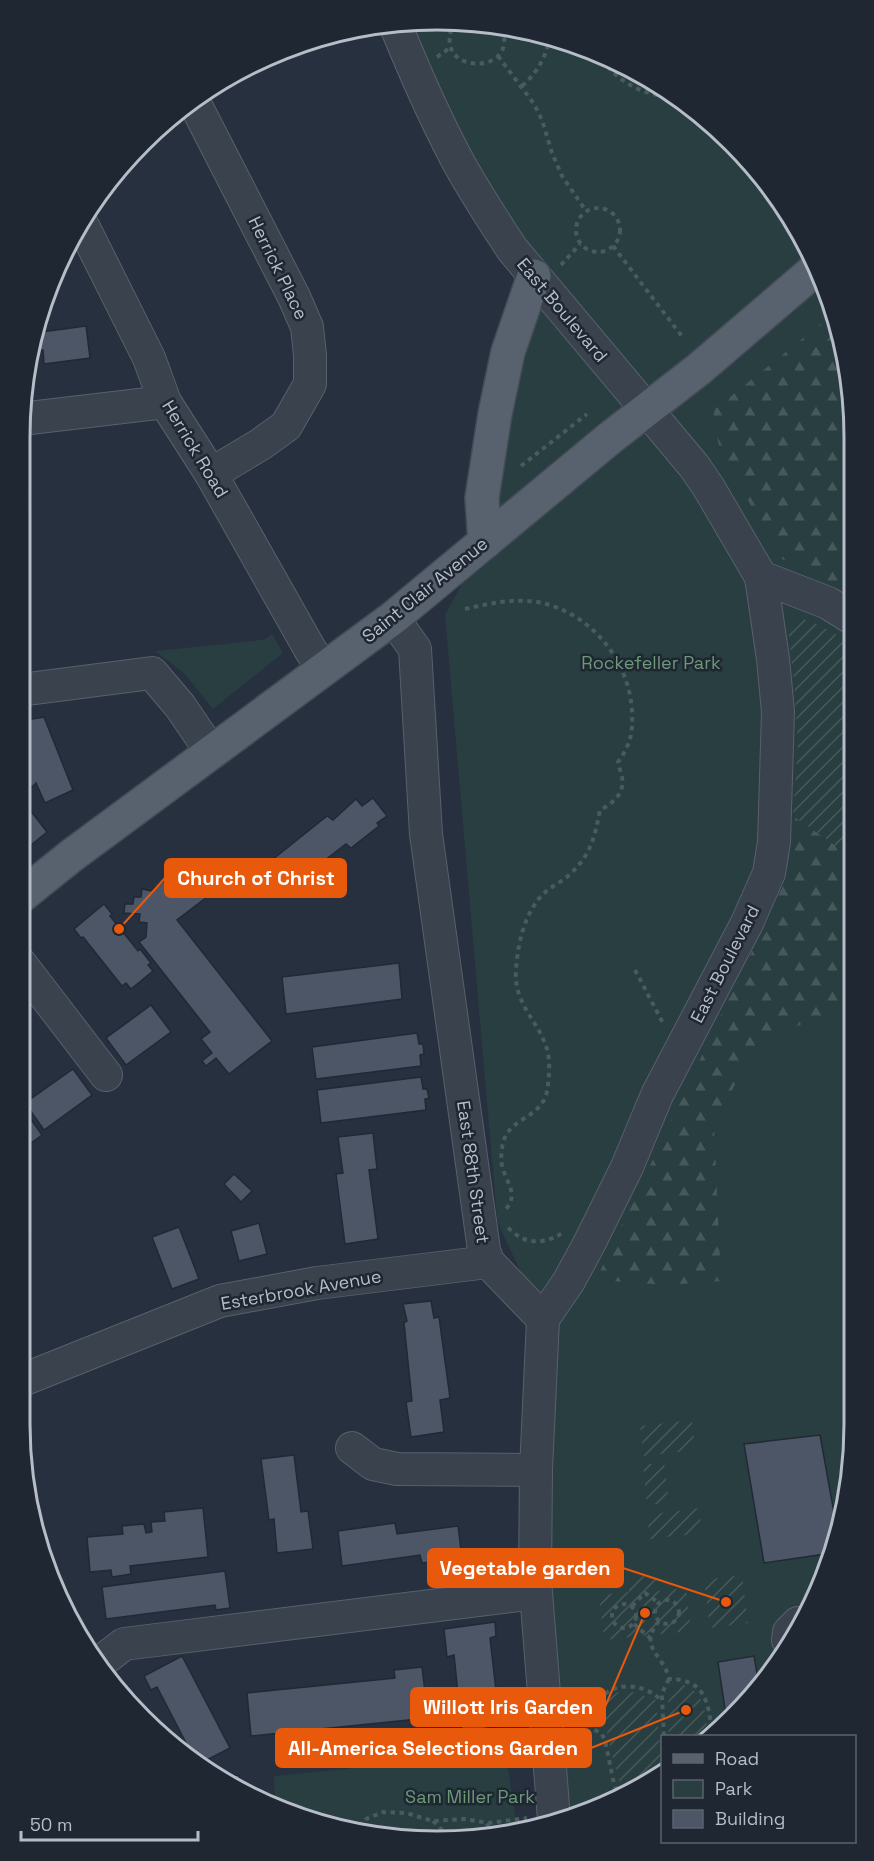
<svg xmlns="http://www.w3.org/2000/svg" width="874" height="1861" viewBox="0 0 874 1861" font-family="'Space Grotesk',sans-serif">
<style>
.green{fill:#293e40}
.forest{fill:url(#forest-firs)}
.garden{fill:url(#garden-furrows)}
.building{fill:#4c5667;stroke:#212935;stroke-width:1.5}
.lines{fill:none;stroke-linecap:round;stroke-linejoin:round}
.minor-casing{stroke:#58606c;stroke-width:34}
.major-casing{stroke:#434b57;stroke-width:36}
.path{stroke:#485b5e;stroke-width:4;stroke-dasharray:4.5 4.5;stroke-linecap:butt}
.minor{stroke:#3a424e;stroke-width:32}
.major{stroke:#58616e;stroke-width:33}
.labels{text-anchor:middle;stroke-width:5;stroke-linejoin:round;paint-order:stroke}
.street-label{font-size:18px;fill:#b6bdc9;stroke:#1f2733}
.park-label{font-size:18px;fill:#6e9979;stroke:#1f2733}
.rim{fill:none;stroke:#b6bdc9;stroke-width:3}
.leader{fill:none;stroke:#e8590c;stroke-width:2}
.callout-dot{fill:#e8590c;stroke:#1f2733;stroke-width:2}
.callout{fill:#e8590c;stroke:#e8590c;stroke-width:2}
.callout-label{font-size:20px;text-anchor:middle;font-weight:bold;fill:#fff}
</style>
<defs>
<pattern id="forest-firs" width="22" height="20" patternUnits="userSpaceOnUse" patternTransform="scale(1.5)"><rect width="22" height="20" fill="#293e40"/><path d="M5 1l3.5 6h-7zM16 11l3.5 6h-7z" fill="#46585a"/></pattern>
<pattern id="garden-furrows" width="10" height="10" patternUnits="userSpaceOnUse" patternTransform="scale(1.5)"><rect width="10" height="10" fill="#293e40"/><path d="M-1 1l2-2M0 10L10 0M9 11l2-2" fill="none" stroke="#46585a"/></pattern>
</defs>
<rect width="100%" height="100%" fill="#26303e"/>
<g class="green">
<path d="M437,20L519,28L597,51L691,106L768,183L823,277L851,382L854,1424L846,1506L823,1584L751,1700L711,1736H662V1773L622,1798L563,1816L535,1580L543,1319L500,1228L497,1218L445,615L485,542L534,276L402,23Z"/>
<path d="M272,634L283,653L213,709L184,673L155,651L254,641L265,639Z"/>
<path d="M506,1753L517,1830L492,1838L355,1833L275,1803L274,1776Z"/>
</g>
<g class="forest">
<path d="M833,314L851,382L852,595L820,577L782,559L773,548L736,477L720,450L713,418L715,409Z"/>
<path d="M793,816L832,843L853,860V1022L808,1021L754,1047L714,1126L721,1281L667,1285L596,1280L736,983L775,907L786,872Z"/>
</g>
<g class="garden">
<path d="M798,617C819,624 836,632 852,647L853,860L832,843L793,816L798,744L794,681L788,626L792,619Z"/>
<path d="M692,1420L695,1450L644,1456L640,1426Z"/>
<path d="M664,1462L669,1503L647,1505L643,1465Z"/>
<path d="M699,1508L702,1533L650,1539L647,1515Z"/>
<path d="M656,1575L658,1591L686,1588L691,1631L604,1640L599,1595L629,1592L627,1578Z"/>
<path d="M742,1575L748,1623L710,1628L704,1580Z"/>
<path d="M679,1684C706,1690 705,1713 708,1736H669C667,1720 666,1702 672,1687Z"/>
<path d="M621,1691H630L656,1700L662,1773L624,1797L614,1763L607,1732L598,1723C600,1705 604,1698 621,1691Z"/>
</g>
<g class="building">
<path d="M86,326L90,358L44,364L43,350L35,351L34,333Z"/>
<path d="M44,717L73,790L45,803L36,783L32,787L21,774L20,759V721Z"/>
<path d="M20,797L47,832L20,854Z"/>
<path d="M373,798L387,816L377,823L379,826L351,848L346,844L294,884L272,860L327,816L333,820L356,799L362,806Z"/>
<path d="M183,866L207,897L177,920L272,1041L229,1074L216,1058L206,1066L202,1061L212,1053L201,1039L210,1032L139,942L146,937L147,923L139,922L140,914L124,913L125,904H133L134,897H141L142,889L151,891Z"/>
<path d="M104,904L112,914L110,916L138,951L140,949L151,963L148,965L153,971L131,989L126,983L122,986L83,937L81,938L74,929Z"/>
<path d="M399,963L402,999L286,1014L282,977Z"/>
<path d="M151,1005L171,1032L126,1065L106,1038Z"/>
<path d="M417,1033L419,1044H423L424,1054L420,1055L421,1066L316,1079L312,1047Z"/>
<path d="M73,1069L92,1095L44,1130L25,1103Z"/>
<path d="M421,1077L423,1089H427L429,1098L425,1099L426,1110L321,1123L317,1090Z"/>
<path d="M30,1118L42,1135L23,1149L20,1144V1125Z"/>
<path d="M373,1133L377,1169L369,1170L378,1239L345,1244L336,1174L343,1173L338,1137Z"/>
<path d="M234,1174L252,1191L241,1202L224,1184Z"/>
<path d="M20,1213L32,1239L20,1245Z"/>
<path d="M259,1223L267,1254L239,1261L231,1231Z"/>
<path d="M179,1227L199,1279L172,1289L152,1237Z"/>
<path d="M431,1301L434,1318L439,1317L450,1398L440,1400L444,1432L411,1437L406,1402L412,1401L404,1323L407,1321L403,1304Z"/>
<path d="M20,1326L30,1346L20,1351Z"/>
<path d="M820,1435L838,1535L832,1553L764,1563L744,1444Z"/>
<path d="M294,1455L301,1512L308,1511L313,1549L277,1553L274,1519L269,1520L261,1459Z"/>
<path d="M203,1508L208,1557L130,1566L131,1574L112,1577L111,1570L90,1572L87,1537L123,1534L122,1526L144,1524L146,1533L152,1532L151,1522L165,1521L164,1512Z"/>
<path d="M395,1523L397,1534L458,1526L462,1558L422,1563L420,1555L342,1566L338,1531Z"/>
<path d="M225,1571L230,1608L216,1610L215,1605L106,1619L102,1587Z"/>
<path d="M495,1622L496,1636L490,1638L500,1726L462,1732L454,1655L447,1657L444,1629Z"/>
<path d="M182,1656L230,1748L199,1764L196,1762L157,1687L151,1690L144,1676Z"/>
<path d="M754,1656L759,1686L751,1700L727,1722L718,1662Z"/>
<path d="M422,1667L428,1718L251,1736L247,1693L395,1678L394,1670Z"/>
<path d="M239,1775L240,1790L228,1785L216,1776Z"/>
</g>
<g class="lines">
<g class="minor-casing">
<g id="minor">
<path d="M395,24C413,68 432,112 454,154C471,187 492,218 512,249L694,466L709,488L761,577L828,603L852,618"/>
<path d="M193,100L294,297L307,327L310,355V384L286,426L261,444L211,474"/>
<path d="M81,222L149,358L165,402L211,474L311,651L324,669"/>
<path d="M21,419L165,402"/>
<path d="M393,618L415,649L426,834L484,1250L488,1262L543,1319L536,1470L535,1580L554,1819"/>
<path d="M20,690L152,673L180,706L212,753"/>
<path d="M20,963L106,1075"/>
<path d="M543,1319L569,1281L590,1242L627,1167L657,1095L747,923L769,873L774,842L778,712L773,659L761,577"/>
<path d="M20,1381L220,1301L317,1283L488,1262"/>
<path d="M352,1448L373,1464L397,1469L536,1470"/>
<path d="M788,1640L789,1632L798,1623"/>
<path d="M98,1664L124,1644L535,1593"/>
</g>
</g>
<g class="major-casing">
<g id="major">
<path d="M485,542L482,498L495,414L508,352L534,276"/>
<path d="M20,897L71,856L393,618L610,438L699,369L817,268"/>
</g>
</g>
<g class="path">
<path d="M455,21C426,76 523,78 501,26"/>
<path d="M597,52C617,83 641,95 678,98"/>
<path d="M498,56L534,104L542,120L552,153L562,176L586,211"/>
<path d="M437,57L451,47"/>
<path d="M522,86C537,73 546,57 550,37"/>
<circle cx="598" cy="230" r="22"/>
<path d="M613,246L684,339"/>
<path d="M561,265L580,244"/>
<path d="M521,466L587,414"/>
<path d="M465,609C488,604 513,598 537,602C589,611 629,659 632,711C633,732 631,744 618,762C619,768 621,772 622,777C625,794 613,803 600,810C595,836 591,855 570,874C560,884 546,888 538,900C523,919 518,945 516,969C513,1006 541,1022 548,1053C550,1064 549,1075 548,1085C545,1122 506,1114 502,1148C501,1154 501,1160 502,1166C506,1182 519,1194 506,1209"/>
<path d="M635,970L664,1025"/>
<path d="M508,1228C512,1231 516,1235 520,1237C533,1245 553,1241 563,1232"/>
<circle cx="667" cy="1612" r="12"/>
<circle cx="624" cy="1616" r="12"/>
<path d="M632,1606L645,1593L659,1603"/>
<path d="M659,1621C637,1648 664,1654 669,1679C707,1679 709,1705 712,1736"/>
<path d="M634,1624L650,1638"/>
<path d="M664,1736L662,1699V1693L669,1679"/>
<path d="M620,1799L614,1784L605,1740L601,1733L593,1729C587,1686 634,1674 661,1700"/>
<path d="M433,1821L441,1829L444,1836"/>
<path d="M352,1832L366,1819L383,1812L406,1813L433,1821L464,1819L489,1823L527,1818"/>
<path d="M472,1837L489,1824"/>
</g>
<use href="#minor" class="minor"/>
<use href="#major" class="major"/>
</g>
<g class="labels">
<g class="street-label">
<text transform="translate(278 268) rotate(64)" y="6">Herrick Place</text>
<text transform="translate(562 310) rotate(50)" y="6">East Boulevard</text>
<text transform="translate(195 449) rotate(59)" y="6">Herrick Road</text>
<text transform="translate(425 590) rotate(-39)" y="6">Saint Clair Avenue</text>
<text transform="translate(725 964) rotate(-63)" y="6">East Boulevard</text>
<text transform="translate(473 1172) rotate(82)" y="6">East 88th Street</text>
<text transform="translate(301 1290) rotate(-10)" y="6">Esterbrook Avenue</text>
</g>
<g class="park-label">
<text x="651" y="669">Rockefeller Park</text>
<text x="470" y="1803">Sam Miller Park</text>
</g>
</g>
<path d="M0 0H874V1861H0ZM437 30H437A407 407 0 0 1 844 437V1424A407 407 0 0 1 437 1831H437A407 407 0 0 1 30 1424V437A407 407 0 0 1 437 30Z" fill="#1f2733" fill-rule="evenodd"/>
<path class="rim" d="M437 30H437A407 407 0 0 1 844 437V1424A407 407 0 0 1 437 1831H437A407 407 0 0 1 30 1424V437A407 407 0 0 1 437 30Z"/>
<path class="leader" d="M119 929L165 878M726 1602L623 1568M645 1613L605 1707M686 1710L591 1748"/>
<g class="callout-dot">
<circle cx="119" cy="929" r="6"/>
<circle cx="726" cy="1602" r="6"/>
<circle cx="645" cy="1613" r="6"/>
<circle cx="686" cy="1710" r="6"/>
</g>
<g class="callout">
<rect x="165" y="859" width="181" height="38" rx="6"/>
<rect x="428" y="1549" width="195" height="38" rx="6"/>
<rect x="411" y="1688" width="194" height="38" rx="6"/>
<rect x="276" y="1729" width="315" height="38" rx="6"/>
</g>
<g class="callout-label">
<text x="256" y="885">Church of Christ</text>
<text x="525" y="1575">Vegetable garden</text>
<text x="508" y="1714">Willott Iris Garden</text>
<text x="433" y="1755">All-America Selections Garden</text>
</g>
<rect x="661" y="1735" width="195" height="108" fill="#1f2733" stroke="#5b636f" stroke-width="1.5"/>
<rect x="673" y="1754" width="30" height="9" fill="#58616e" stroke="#5b636f" stroke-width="1.5"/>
<text x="715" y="1765" font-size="18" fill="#b6bdc9">Road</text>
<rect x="673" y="1780" width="30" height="18" fill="#293e40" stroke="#5b636f" stroke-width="1.5"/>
<text x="715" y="1795" font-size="18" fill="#b6bdc9">Park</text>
<rect x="673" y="1810" width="30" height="18" fill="#4c5667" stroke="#5b636f" stroke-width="1.5"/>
<text x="715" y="1825" font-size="18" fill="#b6bdc9">Building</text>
<path d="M21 1831v9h177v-9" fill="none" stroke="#b6bdc9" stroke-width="3"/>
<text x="30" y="1831" font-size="18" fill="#b6bdc9" stroke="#1f2733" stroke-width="4.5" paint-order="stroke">50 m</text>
</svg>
